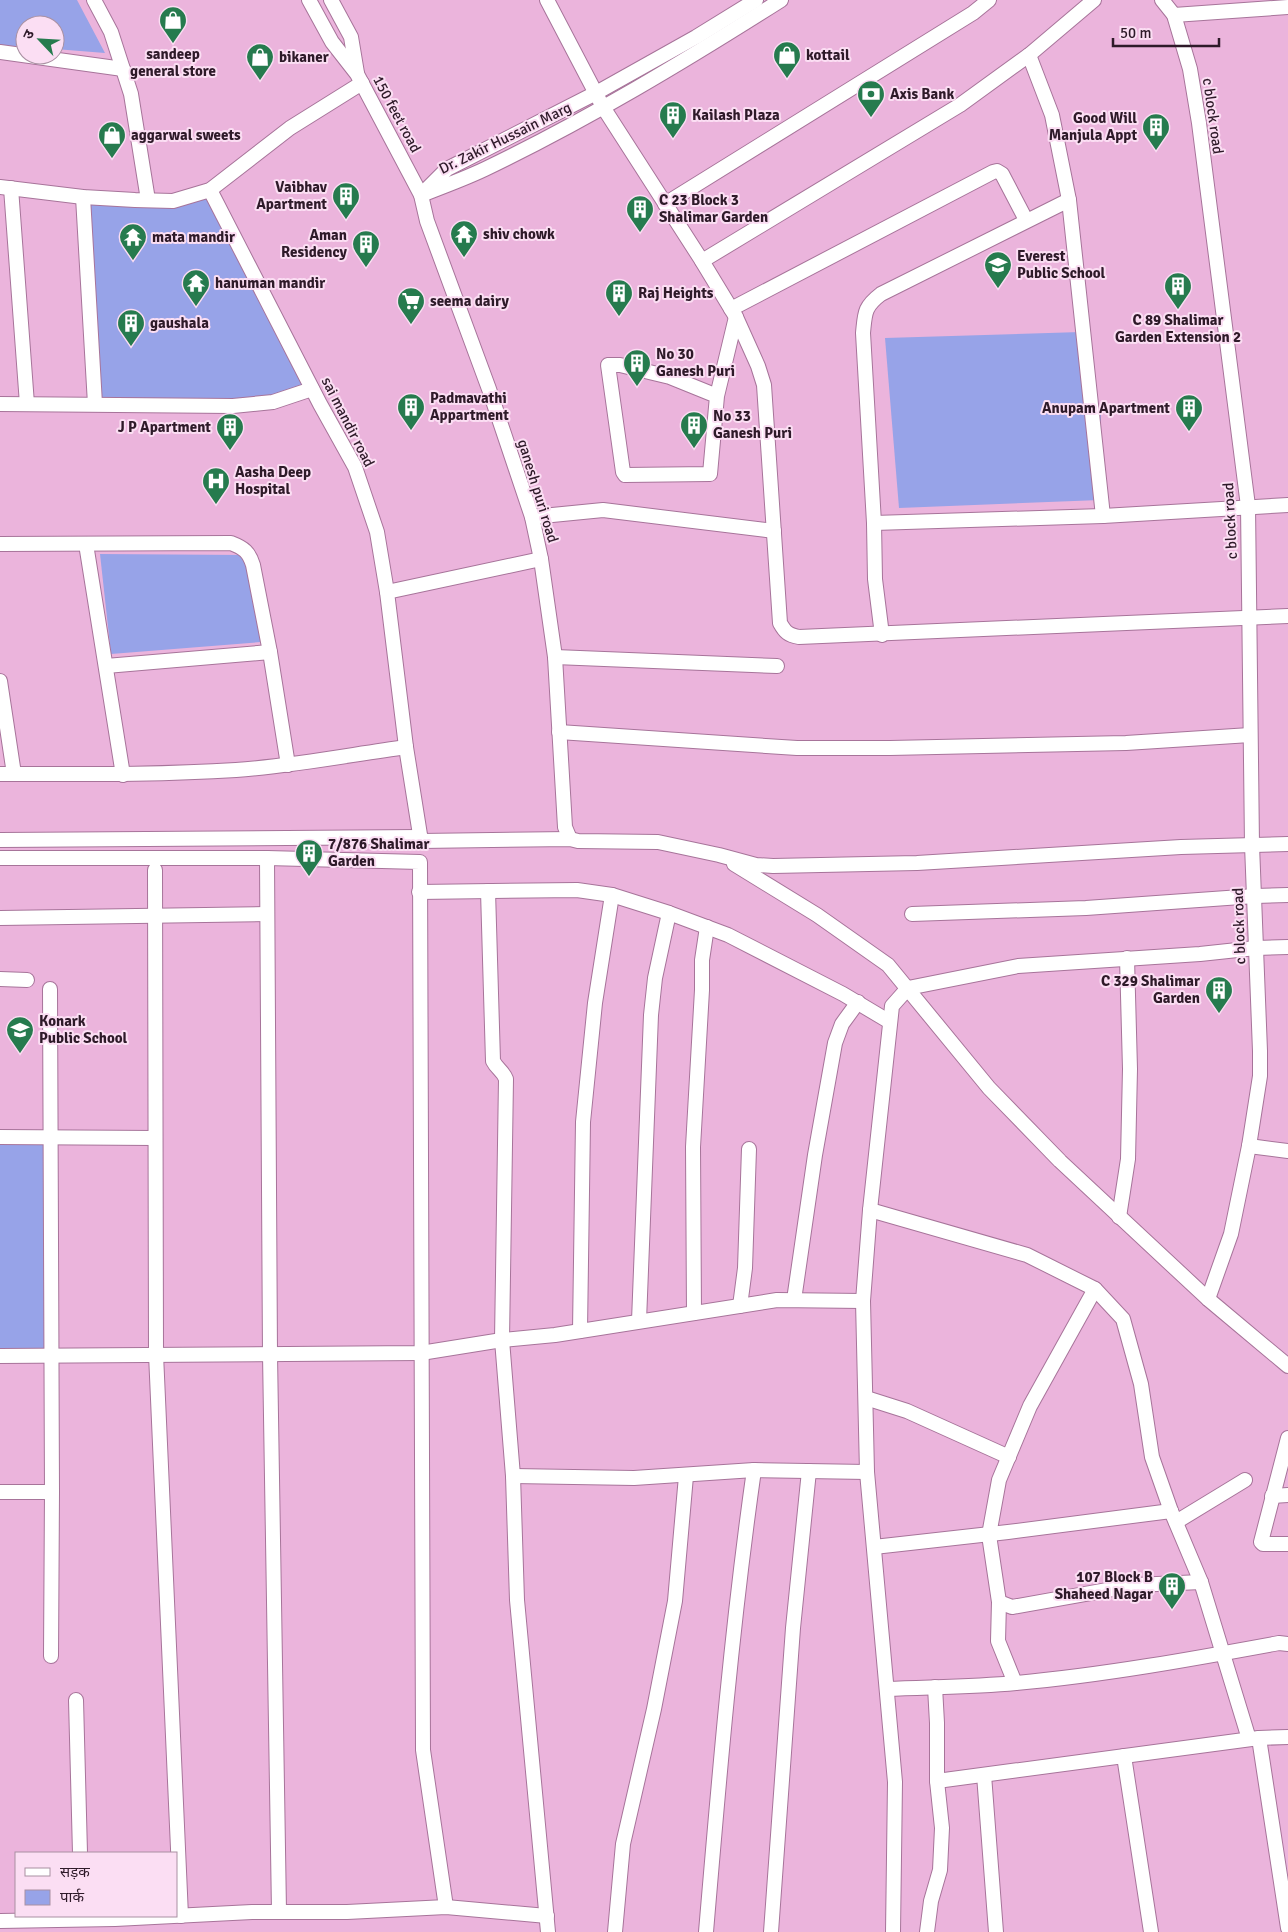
<svg xmlns="http://www.w3.org/2000/svg" width="1288" height="1932" viewBox="0 0 1288 1932" font-family="Signika,'Noto Sans Devanagari',sans-serif">
<style>
.green{fill:#97a3e8}
.lines{fill:none;stroke-linecap:round;stroke-linejoin:round}
.minor-casing{stroke:#a7749a;stroke-width:16}
.minor{stroke:#fff;stroke-width:14}
.labels{text-anchor:middle;stroke-width:4;stroke-linejoin:round;paint-order:stroke}
.poi-label{font-size:15px;font-weight:bold;fill:#2e1a29;stroke:#fbdef3;text-anchor:start}
.street-label{font-size:15px;fill:#2e1a29;stroke:#fbdef3}
</style>
<rect width="100%" height="100%" fill="#ebb4dc"/>
<g class="green">
<path d="M0,0H77L105,53L55,49V25H25V47L0,45Z"/>
<path d="M210,190L312,389L273,402L95,404L83,197L135,200Z"/>
<path d="M1081,332L1101,413L1100,500L899,508L885,338Z"/>
<path d="M100,554L244,555L261,642L111,654Z"/>
<path d="M0,1137L50,1138L52,1355L0,1356Z"/>
</g>
<g class="lines">
<g class="minor-casing">
<g id="minor">
<path d="M94,0L111,32L131,94L148,200"/>
<path d="M309,0L332,42L357,74L421,195L427,221L489,389L532,517L541,559L555,657L565,827L570,839"/>
<path d="M331,0L351,37L357,73"/>
<path d="M547,0L603,107L702,261L736,317L758,366L764,385L780,623C785,632 788,635 799,637L1288,616"/>
<path d="M1162,0L1174,15L1190,69L1199,123L1248,506L1252,845L1260,1051V1076L1249,1146L1231,1234L1208,1299"/>
<path d="M1174,15L1288,7"/>
<path d="M0,52L123,69"/>
<path d="M1029,55L1052,115L1069,200L1103,516"/>
<path d="M0,187L83,197L135,200L173,201L210,190L290,128L362,83"/>
<path d="M11,188L27,404"/>
<path d="M210,190L320,404L355,467L377,532L387,592L406,747L421,841L570,839L578,841L658,842L719,855L756,865L773,866L917,863L1181,847L1288,844"/>
<path d="M425,191L447,169L596,93L696,37L756,0"/>
<path d="M421,195C442,187 464,179 485,169C587,120 685,61 781,0"/>
<path d="M83,197L95,404"/>
<path d="M665,204L973,13L989,0"/>
<path d="M702,261L960,105L1029,55L1094,0"/>
<path d="M731,309L993,172L997,171L1002,174L1026,220"/>
<path d="M717,396L710,474L625,475L623,472L608,365H620L670,377L717,396L736,317"/>
<path d="M0,404L233,406L273,402L312,389"/>
<path d="M532,517L603,510L774,531"/>
<path d="M874,523L1103,516L1288,505"/>
<path d="M0,544L231,543C244,548 249,552 253,565L270,652L288,765"/>
<path d="M86,544L123,775"/>
<path d="M387,592L541,559"/>
<path d="M882,635L875,579L874,523L863,333C865,313 864,307 881,294L1069,200"/>
<path d="M555,657L777,666"/>
<path d="M106,666L270,652"/>
<path d="M0,681L14,774"/>
<path d="M559,732L797,748H890L1126,743L1250,735"/>
<path d="M0,774C79,774 157,775 236,770C293,766 349,755 406,747"/>
<path d="M0,840L420,837"/>
<path d="M0,858H267L420,862L423,1750L446,1907"/>
<path d="M267,858L270,1354L279,1911"/>
<path d="M734,864L817,915L888,965L989,1088L1060,1161L1208,1299L1288,1366"/>
<path d="M155,870L156,1354L181,1916"/>
<path d="M488,891L493,1061C497,1069 503,1071 506,1079L502,1340L513,1476L517,1600L548,1932"/>
<path d="M419,892L577,890L612,895L669,913L728,935L843,994L890,1022"/>
<path d="M912,914L1086,908L1255,896L1288,895"/>
<path d="M0,918L267,914"/>
<path d="M0,979L27,980"/>
<path d="M50,989L52,1492L51,1656"/>
<path d="M0,1137L155,1138"/>
<path d="M1249,1146L1288,1151"/>
<path d="M870,1210L1027,1255L1095,1289L1123,1319L1141,1384L1152,1457L1171,1511L1201,1582L1249,1739"/>
<path d="M1119,1217L1128,1159L1130,1069L1127,958"/>
<path d="M794,1300L815,1155L835,1043L842,1024L858,1002"/>
<path d="M740,1306L745,1268L749,1149"/>
<path d="M694,1313L693,1147L702,990V960L707,927"/>
<path d="M639,1321L651,1015L655,978L669,913"/>
<path d="M580,1331L583,1122L595,1003L612,895"/>
<path d="M0,1356L421,1353L502,1340L555,1335L777,1300L863,1301"/>
<path d="M866,1398L907,1411L1009,1457"/>
<path d="M1288,1438L1261,1542L1263,1544H1288"/>
<path d="M513,1476L634,1478L754,1470L867,1472"/>
<path d="M0,1492H52"/>
<path d="M1272,1496L1288,1495"/>
<path d="M1176,1522L1245,1480"/>
<path d="M874,1547L1008,1532L1171,1511"/>
<path d="M999,1602L1012,1607L1135,1585L1201,1582"/>
<path d="M1015,1683L998,1641L999,1602L989,1535L999,1480L1030,1406L1095,1289"/>
<path d="M887,1689C930,1687 973,1687 1016,1683C1104,1675 1192,1659 1279,1643L1288,1644"/>
<path d="M76,1700L80,1853"/>
<path d="M1259,1738L1288,1928"/>
<path d="M1124,1756L1151,1932"/>
<path d="M984,1775L996,1932"/>
<path d="M937,1781L1259,1738L1288,1737"/>
<path d="M0,1921L115,1919L252,1912H347L446,1907L547,1916"/>
<path d="M615,1932L623,1844L654,1709L675,1601L686,1476"/>
<path d="M706,1932C719,1778 732,1624 754,1470"/>
<path d="M771,1932L793,1628L809,1471"/>
<path d="M893,1932L895,1782L867,1472L863,1301L870,1210L892,1006L908,988L1018,966L1200,954L1256,948L1288,947"/>
<path d="M927,1932L931,1901L940,1870L942,1828L937,1781V1723L935,1687"/>
</g>
</g>
<use href="#minor" class="minor"/>
</g>
<defs>
<g id="shop-pin" transform="scale(1.4375)"><path d="M0 17L-7.5 6A9.5 9.5 0 1 1 7.5 6Z" fill="#267b4e" stroke="#fbdef3"/><path d="M-5-2.5h2.3a2.7 3.5 0 0 1 5.4 0H5L5.5 6h-11ZM-1.5-2.5h3a1.5 2.3 0 0 0-3 0Z" fill="#fff"/></g>
<g id="bank-pin" transform="scale(1.4375)"><path d="M0 17L-7.5 6A9.5 9.5 0 1 1 7.5 6Z" fill="#267b4e" stroke="#fbdef3"/><path d="M-6-4H6V4H-6ZM0-2.3a2.3 2.3 0 1 0 0 4.6a2.3 2.3 0 1 0 0-4.6Z" fill="#fff"/></g>
<g id="building-pin" transform="scale(1.4375)"><path d="M0 17L-7.5 6A9.5 9.5 0 1 1 7.5 6Z" fill="#267b4e" stroke="#fbdef3"/><path d="M-4-6H4V6H1V3H-1V6H-4ZM-2.5-4.3h1.7v1.8h-1.7ZM.8-4.3h1.7v1.8H.8ZM-2.5-1h1.7V.8h-1.7ZM.8-1h1.7V.8H.8Z" fill="#fff"/></g>
<g id="temple-pin" transform="scale(1.4375)"><path d="M0 17L-7.5 6A9.5 9.5 0 1 1 7.5 6Z" fill="#267b4e" stroke="#fbdef3"/><path d="M0-6L5-2H3V0L6.5 2.5H4V6H1.5V3h-3V6H-4V2.5H-6.5L-3 0V-2H-5Z" fill="#fff"/></g>
<g id="school-pin" transform="scale(1.4375)"><path d="M0 17L-7.5 6A9.5 9.5 0 1 1 7.5 6Z" fill="#267b4e" stroke="#fbdef3"/><path d="M0-5L7-2L0 1L-7-2ZM-4 1L0 2.5L4 1V4Q0 6-4 4Z" fill="#fff"/></g>
<g id="supermarket-pin" transform="scale(1.4375)"><path d="M0 17L-7.5 6A9.5 9.5 0 1 1 7.5 6Z" fill="#267b4e" stroke="#fbdef3"/><path d="M-6-5.5h2.5l.6 2H6L4.5 2H-2.5L-4.4-4H-6ZM-1.5 3.2a1.3 1.3 0 1 0 .1 0ZM3 3.2a1.3 1.3 0 1 0 .1 0Z" fill="#fff"/></g>
<g id="hospital-pin" transform="scale(1.4375)"><path d="M0 17L-7.5 6A9.5 9.5 0 1 1 7.5 6Z" fill="#267b4e" stroke="#fbdef3"/><path d="M-5-5h3v3.5h4V-5h3V5h-3V1.5h-4V5h-3Z" fill="#fff"/></g>
</defs>
<g fill-rule="evenodd">
<use href="#shop-pin" x="173" y="20"/>
<use href="#shop-pin" x="787" y="55"/>
<use href="#shop-pin" x="260" y="57"/>
<use href="#bank-pin" x="871" y="94"/>
<use href="#building-pin" x="673" y="115"/>
<use href="#building-pin" x="1156" y="127"/>
<use href="#shop-pin" x="112" y="135"/>
<use href="#building-pin" x="346" y="196"/>
<use href="#building-pin" x="640" y="209"/>
<use href="#temple-pin" x="464" y="234"/>
<use href="#temple-pin" x="133" y="237"/>
<use href="#building-pin" x="366" y="244"/>
<use href="#school-pin" x="998" y="265"/>
<use href="#temple-pin" x="196" y="283"/>
<use href="#building-pin" x="1178" y="286"/>
<use href="#building-pin" x="619" y="293"/>
<use href="#supermarket-pin" x="411" y="301"/>
<use href="#building-pin" x="131" y="323"/>
<use href="#building-pin" x="637" y="363"/>
<use href="#building-pin" x="411" y="407"/>
<use href="#building-pin" x="1189" y="408"/>
<use href="#building-pin" x="694" y="425"/>
<use href="#building-pin" x="230" y="427"/>
<use href="#hospital-pin" x="216" y="481"/>
<use href="#building-pin" x="309" y="853"/>
<use href="#building-pin" x="1219" y="990"/>
<use href="#school-pin" x="20" y="1030"/>
<use href="#building-pin" x="1172" y="1586"/>
</g>
<g class="labels">
<g class="poi-label">
<text x="173" y="59" text-anchor="middle">sandeep<tspan x="173" dy="17">general store</tspan></text>
<text x="806" y="60">kottail</text>
<text x="279" y="62">bikaner</text>
<text x="890" y="99">Axis Bank</text>
<text x="692" y="120">Kailash Plaza</text>
<text x="1137" y="123" text-anchor="end">Good Will<tspan x="1137" dy="17">Manjula Appt</tspan></text>
<text x="131" y="140">aggarwal sweets</text>
<text x="327" y="192" text-anchor="end">Vaibhav<tspan x="327" dy="17">Apartment</tspan></text>
<text x="659" y="205">C 23 Block 3<tspan x="659" dy="17">Shalimar Garden</tspan></text>
<text x="483" y="239">shiv chowk</text>
<text x="347" y="240" text-anchor="end">Aman<tspan x="347" dy="17">Residency</tspan></text>
<text x="152" y="242">mata mandir</text>
<text x="1017" y="261">Everest<tspan x="1017" dy="17">Public School</tspan></text>
<text x="215" y="288">hanuman mandir</text>
<text x="638" y="298">Raj Heights</text>
<text x="430" y="306">seema dairy</text>
<text x="1178" y="325" text-anchor="middle">C 89 Shalimar<tspan x="1178" dy="17">Garden Extension 2</tspan></text>
<text x="150" y="328">gaushala</text>
<text x="656" y="359">No 30<tspan x="656" dy="17">Ganesh Puri</tspan></text>
<text x="430" y="403">Padmavathi<tspan x="430" dy="17">Appartment</tspan></text>
<text x="1170" y="413" text-anchor="end">Anupam Apartment</text>
<text x="713" y="421">No 33<tspan x="713" dy="17">Ganesh Puri</tspan></text>
<text x="211" y="432" text-anchor="end">J P Apartment</text>
<text x="235" y="477">Aasha Deep<tspan x="235" dy="17">Hospital</tspan></text>
<text x="328" y="849">7/876 Shalimar<tspan x="328" dy="17">Garden</tspan></text>
<text x="1200" y="986" text-anchor="end">C 329 Shalimar<tspan x="1200" dy="17">Garden</tspan></text>
<text x="39" y="1026">Konark<tspan x="39" dy="17">Public School</tspan></text>
<text x="1153" y="1582" text-anchor="end">107 Block B<tspan x="1153" dy="17">Shaheed Nagar</tspan></text>
</g>
<g class="street-label">
<text transform="translate(397 114) rotate(62)" y="5">150 feet road</text>
<text transform="translate(1213 116) rotate(82)" y="5">c block road</text>
<text transform="translate(505 138) rotate(-26)" y="5">Dr. Zakir Hussain Marg</text>
<text transform="translate(348 422) rotate(63)" y="5">sai mandir road</text>
<text transform="translate(538 491) rotate(73)" y="5">ganesh puri road</text>
<text transform="translate(1230 521) rotate(-93)" y="5">c block road</text>
<text transform="translate(1239 926) rotate(-92)" y="5">c block road</text>
</g>
</g>
<rect x="15" y="1852" width="162" height="65" fill="#fbdef3" stroke="#a990a2"/>
<rect x="25" y="1868" width="25" height="8" fill="#ffffff" stroke="#a990a2"/>
<text x="60" y="1877" font-size="15" fill="#2e1a29">सड़क</text>
<rect x="25" y="1890" width="25" height="15" fill="#97a3e8" stroke="#a990a2"/>
<text x="60" y="1902" font-size="15" fill="#2e1a29">पार्क</text>
<g transform="translate(40 40) rotate(295)"><circle r="24" fill="#fbdef3" stroke="#a990a2"/>
<path d="M0-4L9 19L0 12L-9 19Z" fill="#267b4e"/>
<text y="-8" font-size="14" font-weight="bold" text-anchor="middle" fill="#2e1a29">उ</text>
</g>
<path d="M1113 38v8h106v-8" fill="none" stroke="#2e1a29" stroke-width="2.5"/>
<text x="1120" y="38" font-size="15" fill="#2e1a29" stroke="#fbdef3" stroke-width="4" paint-order="stroke">50 m</text>
</svg>
